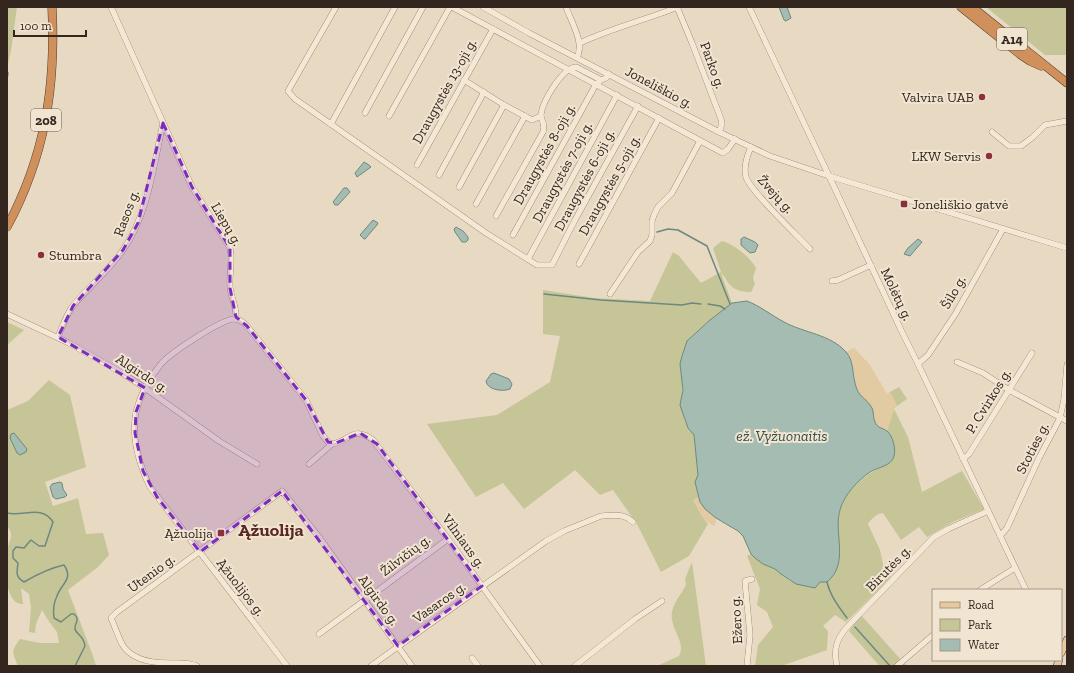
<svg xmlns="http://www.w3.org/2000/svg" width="1074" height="673" viewBox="0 0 1074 673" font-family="'Zilla Slab',serif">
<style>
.green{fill:#c5c598}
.sand{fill:#e2caa2}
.water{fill:#a4bcb2;stroke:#6d897f}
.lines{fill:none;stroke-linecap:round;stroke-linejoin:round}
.stream{stroke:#6d897f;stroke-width:1.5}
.minor-casing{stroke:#816b5c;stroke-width:6}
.major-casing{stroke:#4f3b2f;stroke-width:8}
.highway-casing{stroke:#4f3b2f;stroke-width:9}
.minor{stroke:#f4e8d5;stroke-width:5.5}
.major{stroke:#e8c99e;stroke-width:7}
.highway{stroke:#cf905c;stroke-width:8}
.marked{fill:#7b2cbf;fill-opacity:0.2;stroke:#7b2cbf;stroke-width:3;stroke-dasharray:8 5;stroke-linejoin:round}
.poi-dot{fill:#89323c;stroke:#f1e4d1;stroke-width:1.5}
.labels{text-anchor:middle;stroke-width:4;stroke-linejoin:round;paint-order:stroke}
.shield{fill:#f1e4d1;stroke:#6b5f54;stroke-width:1}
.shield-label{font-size:13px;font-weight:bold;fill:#32261e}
.street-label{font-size:14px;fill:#32261e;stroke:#f1e4d1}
.poi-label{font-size:14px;fill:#32261e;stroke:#f1e4d1;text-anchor:end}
.water-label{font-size:15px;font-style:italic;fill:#2f504b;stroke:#f1e4d1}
.district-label{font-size:18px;font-weight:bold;fill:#5a2822;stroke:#f1e4d1}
</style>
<rect width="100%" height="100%" fill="#e8d9c3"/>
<g class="green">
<path d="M7,7H17L11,51L7,68Z"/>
<path d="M986,7H1067V55H1045Z"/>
<path d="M722,241C735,245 749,256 756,268L753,278L755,284L751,292C743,292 735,291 729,284C726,280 725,276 721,273L732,303L710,320L687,341L682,379V395L684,418L688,428L694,435L698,475L695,482L699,497L693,500L704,519L708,524L689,556L661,572L637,524L613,490L600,495L575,470L524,509L503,483L476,497L427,424L497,415L550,382L560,336L543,334V290L594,298L650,301L673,252L679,256L701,283L721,272L713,248Z"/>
<path d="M7,322L24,330L7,345Z"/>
<path d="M49,380L70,395L86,467L45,482L53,506L78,498L86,534L103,533L109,555L98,567L68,590L93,656L96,666H18C12,652 11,651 20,639L40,643H59L57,632L48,620L42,610L36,624L35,633L29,632L31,608L29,594L21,588L23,604C4,605 5,564 7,550C8,545 11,540 11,535C11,531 9,529 7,526V410L28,401Z"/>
<path d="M899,387L907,399L897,406L890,392Z"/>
<path d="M894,409L908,437L922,492L962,471L984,509L953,522L927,537L919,527L901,540L883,513C876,514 872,518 868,524L880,550L883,564L891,577L846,622L835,615L823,626L828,631L827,650L784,665V666H755L758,645L773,627L767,612L757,605L760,589L747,556L751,554L763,564L775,569L790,581L797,584L815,588L820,582H827C844,562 839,555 838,532C836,497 859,476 890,463L891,438L887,431Z"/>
<path d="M692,562L706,666H657L679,656C686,644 673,631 672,619C670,606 681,595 686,585L685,579Z"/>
<path d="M861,615L902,661L907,666H880L876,662L849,631Z"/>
</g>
<g class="sand">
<path d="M854,348L870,365L887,394L890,392L897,406L894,409L887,431L879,428L875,423L874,413L866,400L857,392L854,382L852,362L846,352Z"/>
<path d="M699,497C702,507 708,512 716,518V522L714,526C703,521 698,510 693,500Z"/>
</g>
<g class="water">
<path d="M779,7H787L791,18L786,21L784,20Z"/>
<path d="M364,162L369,165L371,167L357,177L355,173Z"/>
<path d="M344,188H347L350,192L338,205H335L333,202Z"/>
<path d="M373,220L378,223L377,225L365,239H364L360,235Z"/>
<path d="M456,227L463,231L468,237V240L466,242H462L455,232L454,229Z"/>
<path d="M744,237L755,242L758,245L755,252L750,253L741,245V239Z"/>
<path d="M918,239L922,242L910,256L904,254L908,248Z"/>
<path d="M747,301C760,306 771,315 784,322C804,333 830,334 846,352C854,361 852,372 855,383C858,398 866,397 872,408C874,412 873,418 875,422C877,428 883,428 887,431C893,436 896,449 894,456C892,466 878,467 870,472C858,480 844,495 840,510C833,533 850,563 827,582H820L815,588L796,584L781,574L775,569L763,564L755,558L751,554L743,536L738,531L716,518L705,509L700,502L695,482L698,475L694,435L688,428L680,405L683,390L680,364L682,356L687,341L710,320L732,303Z"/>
<path d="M494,373L509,379L512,384L510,389C503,392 487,390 486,381L491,374Z"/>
<path d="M14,433L27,449L26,452L20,455L17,453L10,438L11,434Z"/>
<path d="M60,482L62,483L63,489L67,495L65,497L56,499L53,497L50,487L52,484Z"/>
</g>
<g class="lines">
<g class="stream">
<path d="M7,71L8,73L7,79"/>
<path d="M657,232L668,229L678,230L707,246L730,304"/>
<path d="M544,294L601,300L682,305L692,303L701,304"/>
<path d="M708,304L720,306L725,309"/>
<path d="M7,513C23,517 42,504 53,522L45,546H39L31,540L24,548L16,547L13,551V558L18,563C17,572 15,577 24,582C36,575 50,568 64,565C74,579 61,584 57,596C54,602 53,611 54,618L61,622L71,614H74C81,620 74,623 75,629C76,634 84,636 85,646L75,666"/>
<path d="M827,582C830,595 838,606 847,618"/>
<path d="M855,627L890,666"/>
</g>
<g class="minor-casing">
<g id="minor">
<path d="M111,7L192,187L230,248C233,261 229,274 230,287C231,298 237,307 236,319"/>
<path d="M336,7L288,91L295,99L486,233L537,265H552L575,220L638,106"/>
<path d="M452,7L723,153L728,149L735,139"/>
<path d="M483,7L529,33L719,132L770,156L829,176L1067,248"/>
<path d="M566,7C571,21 585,44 577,57"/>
<path d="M677,7L692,43L721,119L722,124L719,132"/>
<path d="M749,7L829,176L901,330L918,364L1026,590"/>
<path d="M580,43C612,28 645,20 678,7"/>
<path d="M464,80L504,105L532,120L541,116"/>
<path d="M365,113L423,7"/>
<path d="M389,116L450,7"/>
<path d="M331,124L395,7"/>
<path d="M992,132L1009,146H1021L1033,137L1045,125L1067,121"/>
<path d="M751,147C747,156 743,167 746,177C750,191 797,235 810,249"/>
<path d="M417,165L493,29"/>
<path d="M439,175L484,92"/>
<path d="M459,187L504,105"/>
<path d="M476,204L525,116"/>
<path d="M496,216L543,132C546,121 540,121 541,114C543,101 562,68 576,67L601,80L606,78L609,74"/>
<path d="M513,235L596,84L599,82"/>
<path d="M528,259L617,95"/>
<path d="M579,264L659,118"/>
<path d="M832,281L838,280L871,265"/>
<path d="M610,294L638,252L650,241L652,235V221L654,215L658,207L672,193L700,141"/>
<path d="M7,314L69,343L122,373L145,388L219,441L257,464"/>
<path d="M58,337C62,327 66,316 72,307C88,287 109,271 123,250C148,215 154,164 163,123"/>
<path d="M957,362L983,373L1009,390L1067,421"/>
<path d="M918,364L928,355L956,313L1003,229"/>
<path d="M963,459L969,454L1032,353"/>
<path d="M309,464L332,444C350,441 353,425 373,440L448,539L540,666"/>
<path d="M1000,536L1007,528L1039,458L1060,418L1064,399L1067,365"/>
<path d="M980,590L1015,568"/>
<path d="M319,634L448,539"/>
<path d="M472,658L478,666"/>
<path d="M197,666C188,662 179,663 169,663C153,663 131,660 122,644C118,636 115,627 111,618L117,612L282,491L319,537L412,666"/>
<path d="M287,666L150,487C139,464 131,438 136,412C140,395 150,377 161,364C170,353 222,319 234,319C240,319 243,322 247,326L306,400L323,436L328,442L332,444"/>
<path d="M371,666L546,541L564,531L601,516C613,515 624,513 633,522"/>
<path d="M575,666L635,619L662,601"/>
<path d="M747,666L750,635L745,581L752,579"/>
<path d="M837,666C833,648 837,637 850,624L934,537L948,529L988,511"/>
<path d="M897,666L933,635"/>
</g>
</g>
<g class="major-casing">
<g id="major">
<path d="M1061,653L1067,640"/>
<path d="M1057,666L1059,660"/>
</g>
</g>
<g class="highway-casing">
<g id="highway">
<path d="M961,7L1021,55L1030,61L1041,66"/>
<path d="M972,7L1067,83"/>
<path d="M7,227C45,156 56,87 52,7"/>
</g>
</g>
<use href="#minor" class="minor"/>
<use href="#major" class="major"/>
<use href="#highway" class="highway"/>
</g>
<path class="marked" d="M163,123L192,187L230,248V288L236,317L247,326L306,400L328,442L336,443L360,433L377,444L482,586L398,646L282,491L200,552L157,497L143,471L135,433L136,412L145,388L58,337L73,306L123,250L138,223Z"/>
<g class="poi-dot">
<circle cx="982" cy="97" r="4"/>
<circle cx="989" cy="156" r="4"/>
<rect x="900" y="200" width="8" height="8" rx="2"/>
<circle cx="41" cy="255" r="4"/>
<rect x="217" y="529" width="8" height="8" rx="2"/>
</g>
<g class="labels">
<g class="shield">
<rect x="997" y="28" width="30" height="22" rx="3"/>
<rect x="31" y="109" width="30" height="22" rx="3"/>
</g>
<g class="shield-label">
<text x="1012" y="44">A14</text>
<text x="46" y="125">208</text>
</g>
<g class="street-label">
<text transform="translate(713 65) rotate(70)" y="5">Parko g.</text>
<text transform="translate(659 87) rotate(28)" y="5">Joneliškio g.</text>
<text transform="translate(444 91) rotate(-61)" y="5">Draugystės 13-oji g.</text>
<text transform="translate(544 154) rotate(-61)" y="5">Draugystės 8-oji g.</text>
<text transform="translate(562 172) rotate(-62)" y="5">Draugystės 7-oji g.</text>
<text transform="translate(584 180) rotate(-62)" y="5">Draugystės 6-oji g.</text>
<text transform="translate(609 185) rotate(-61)" y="5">Draugystės 5-oji g.</text>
<text transform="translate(776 194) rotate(48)" y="5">Žvejų g.</text>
<text transform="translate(126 213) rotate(-69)" y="5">Rasos g.</text>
<text transform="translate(227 224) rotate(60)" y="5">Liepų g.</text>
<text transform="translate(953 292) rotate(-60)" y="5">Šilo g.</text>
<text transform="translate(897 294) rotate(65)" y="5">Molėtų g.</text>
<text transform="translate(142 373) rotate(33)" y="5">Algirdo g.</text>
<text transform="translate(988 401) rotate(-58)" y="5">P. Cvirkos g.</text>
<text transform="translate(1032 448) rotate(-63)" y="5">Stoties g.</text>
<text transform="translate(464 541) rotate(54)" y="5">Vilniaus g.</text>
<text transform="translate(405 555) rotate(-37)" y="5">Žilvičių g.</text>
<text transform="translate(888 568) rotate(-46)" y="5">Birutės g.</text>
<text transform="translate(151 573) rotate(-36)" y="5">Utenio g.</text>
<text transform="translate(241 587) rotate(52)" y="5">Ąžuolijos g.</text>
<text transform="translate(379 600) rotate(54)" y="5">Algirdo g.</text>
<text transform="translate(439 602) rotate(-35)" y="5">Vasaros g.</text>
<text transform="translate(736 620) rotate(-93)" y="5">Ežero g.</text>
</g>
<g class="poi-label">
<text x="974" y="102">Valvira UAB</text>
<text x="981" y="161">LKW Servis</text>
<text x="912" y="209" text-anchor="start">Joneliškio gatvė</text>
<text x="49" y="260" text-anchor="start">Stumbra</text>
<text x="213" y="538">Ąžuolija</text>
</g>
<g class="water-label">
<text x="782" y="441">ež. Vyžuonaitis</text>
</g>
<g class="district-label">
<text x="271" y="536">Ąžuolija</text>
</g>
</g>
<rect width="1074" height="673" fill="none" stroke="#32261e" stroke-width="16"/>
<rect x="932" y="589" width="130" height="72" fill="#f1e4d1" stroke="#a59889"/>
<rect x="940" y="602" width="20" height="6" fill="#e8c99e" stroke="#a59889"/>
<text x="968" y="609" font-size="12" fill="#32261e">Road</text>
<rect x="940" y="619" width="20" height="12" fill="#c5c598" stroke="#a59889"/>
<text x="968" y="629" font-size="12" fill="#32261e">Park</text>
<rect x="940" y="639" width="20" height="12" fill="#a4bcb2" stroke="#a59889"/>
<text x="968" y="649" font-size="12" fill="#32261e">Water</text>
<path d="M14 30v6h72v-6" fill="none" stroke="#32261e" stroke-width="2"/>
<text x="20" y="30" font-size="12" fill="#32261e" stroke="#f1e4d1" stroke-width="3" paint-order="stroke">100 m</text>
</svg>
